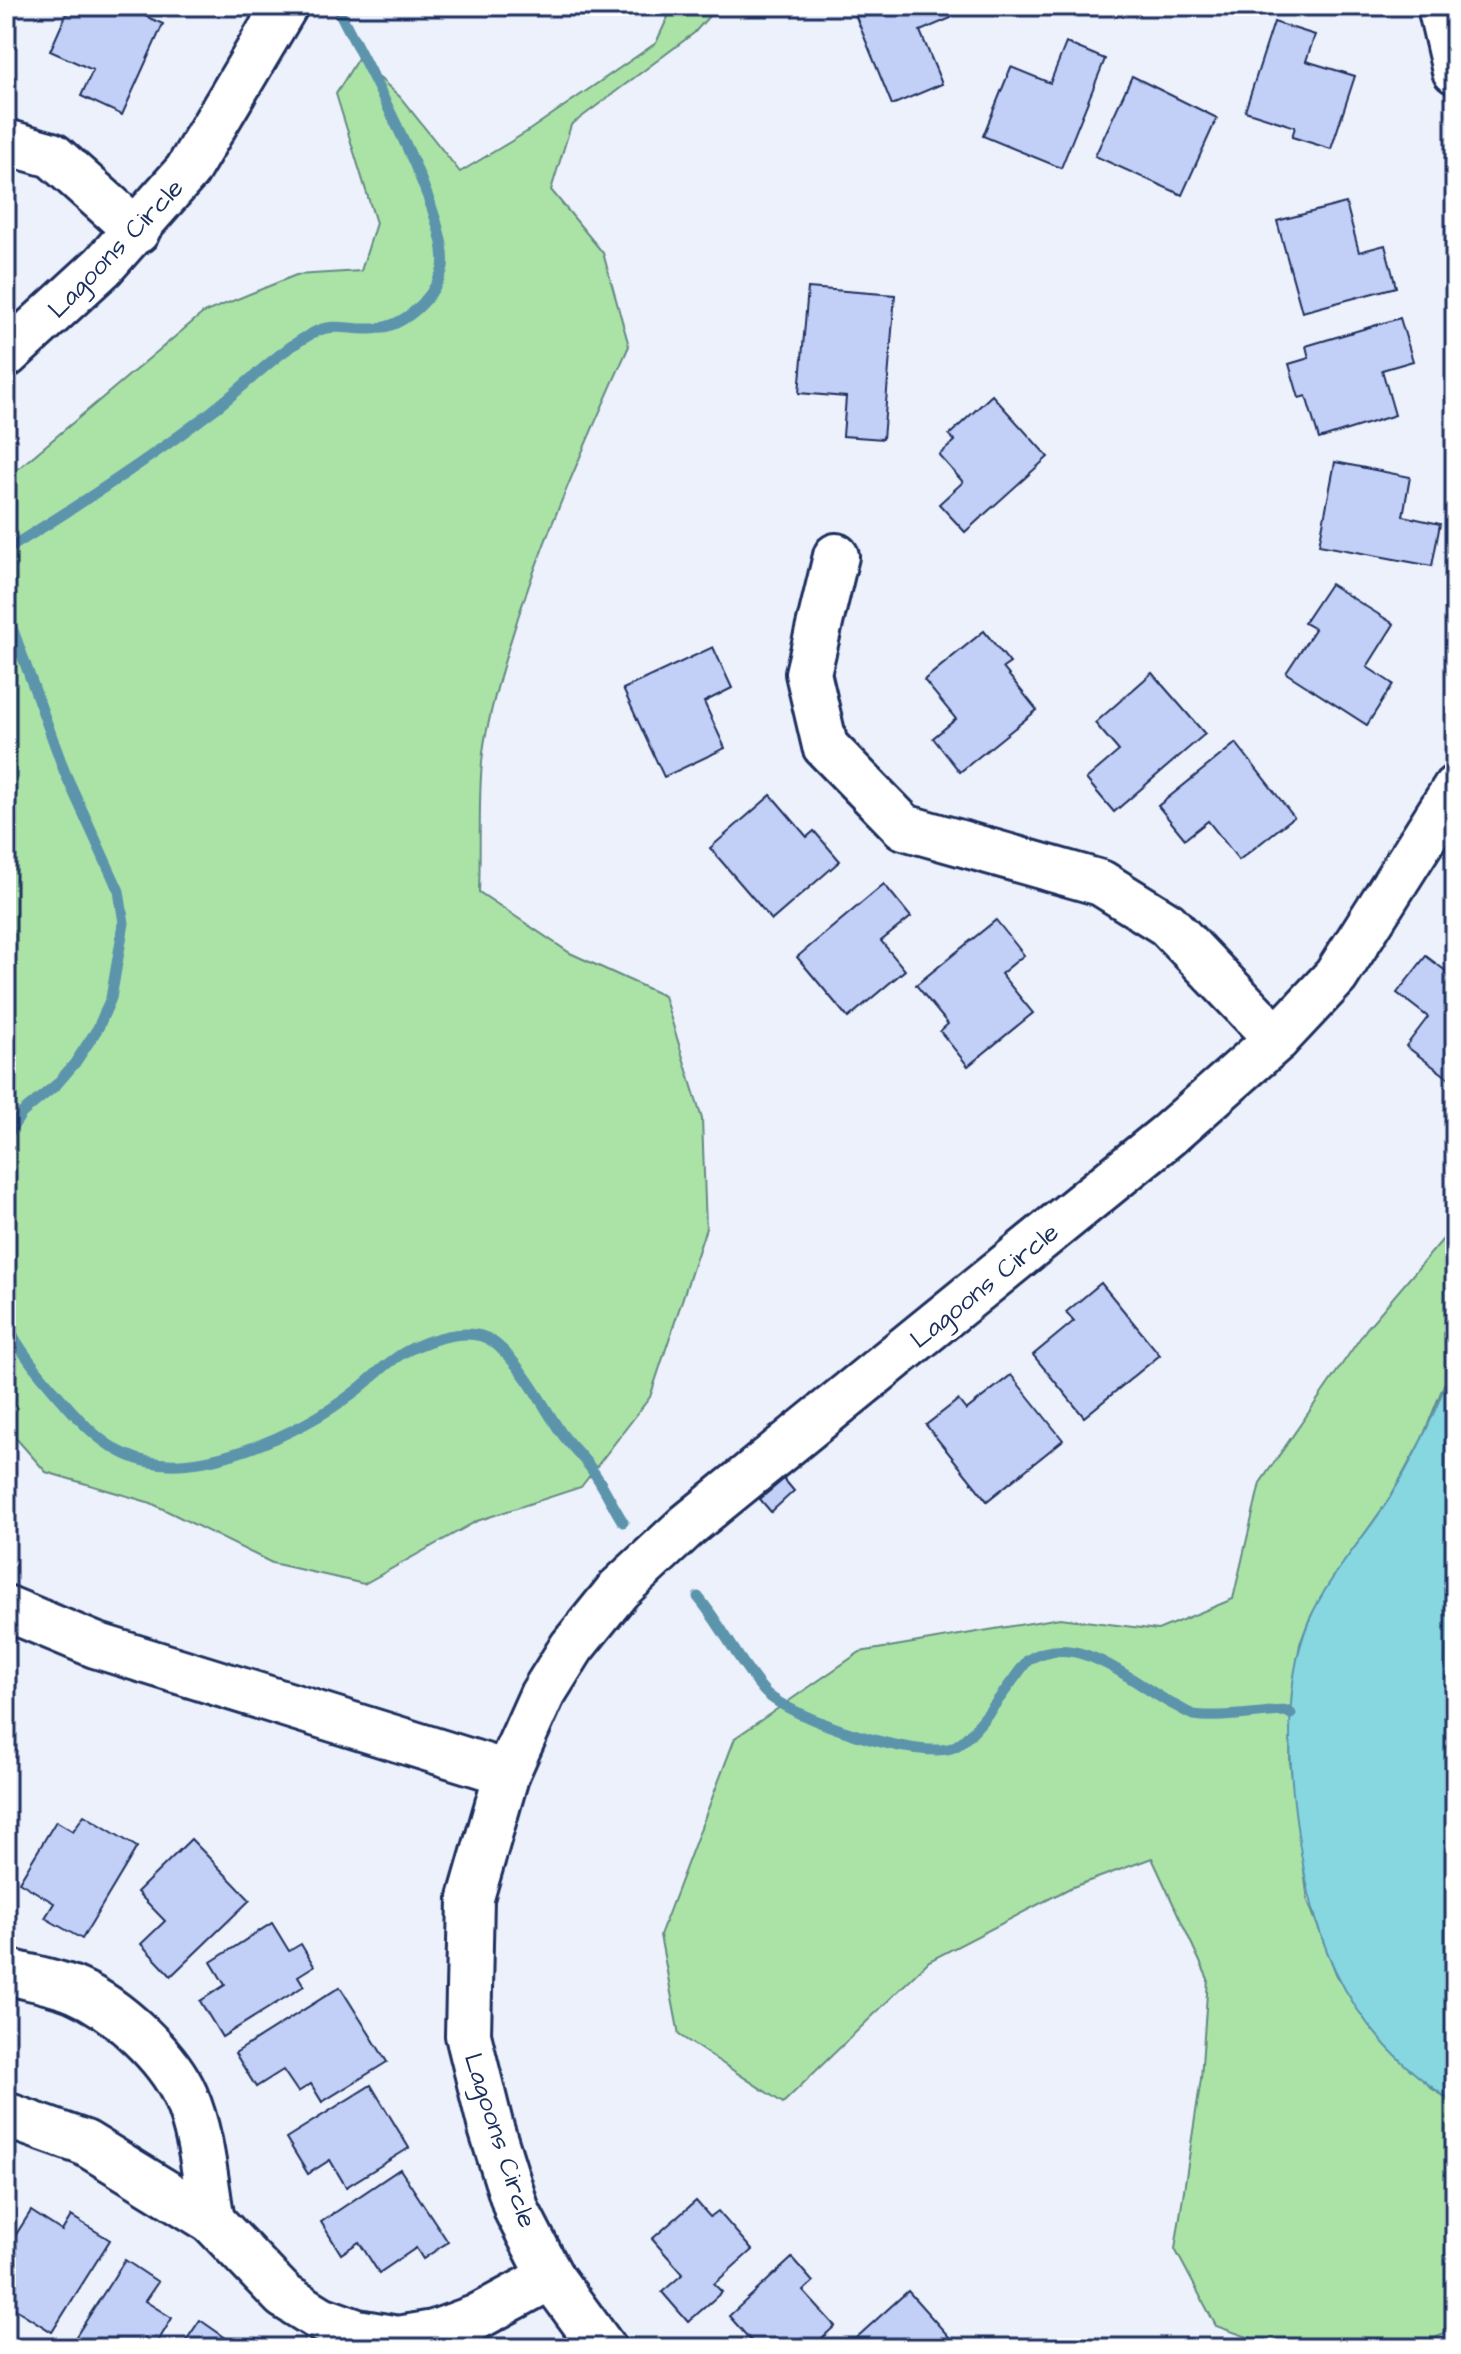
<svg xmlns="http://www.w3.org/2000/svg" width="1461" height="2354" viewBox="0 0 1461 2354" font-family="'Architects Daughter',sans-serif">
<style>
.green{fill:#abe3a7;stroke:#638982;stroke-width:2}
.water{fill:#86d7e0;stroke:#5b94ac;stroke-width:2}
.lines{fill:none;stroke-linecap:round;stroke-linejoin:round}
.stream{stroke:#5b94ac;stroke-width:11}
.building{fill:#c2cff6;stroke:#1b2f5e;stroke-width:2}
.minor-casing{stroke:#1b2f5e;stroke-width:50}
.minor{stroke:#fff;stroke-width:44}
.labels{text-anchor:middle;stroke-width:8;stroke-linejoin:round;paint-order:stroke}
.street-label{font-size:26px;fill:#1b2f5e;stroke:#fff}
</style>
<rect width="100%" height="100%" fill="#edf1fc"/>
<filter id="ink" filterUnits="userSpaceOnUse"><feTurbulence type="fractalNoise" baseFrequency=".0125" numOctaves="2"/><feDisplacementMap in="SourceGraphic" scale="16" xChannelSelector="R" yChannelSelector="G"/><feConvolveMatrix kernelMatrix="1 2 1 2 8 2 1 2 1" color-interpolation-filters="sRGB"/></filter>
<g filter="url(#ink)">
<g class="green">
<path d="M673,6H718L694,33L571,125L551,190L603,253L629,346C573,471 515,598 486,734C477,776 481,846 479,892L570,953L664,996L702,1119L706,1228L650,1397L581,1487L477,1521L364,1584L272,1563L151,1503L46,1472L6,1427V990L11,983L6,941V479L203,313L296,275L361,271L376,223L336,94L358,58L400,97L460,172L525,133L656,43Z"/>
<path d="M1455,1225V1357L1422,1439L1390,1498L1329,1584L1310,1618L1300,1644L1292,1691L1290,1762L1308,1901L1337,1976L1431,2088L1455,2103V2329L1413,2348H1279L1216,2326L1175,2249L1201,2079L1208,1979L1152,1858L1070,1888L929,1961L783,2103L679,2035L660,1935L735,1738L860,1652L1060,1618L1158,1630L1233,1599L1260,1483L1367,1328Z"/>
</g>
<path class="water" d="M1455,1357V2103C1337,2028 1307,1926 1293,1794C1288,1738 1287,1673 1309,1621C1328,1576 1363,1540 1389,1499C1415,1457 1440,1404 1455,1357Z"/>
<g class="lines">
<g class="stream">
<path d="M6,550C76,507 146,462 212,411C247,385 278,350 317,331C332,324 349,329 365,329C400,331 431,303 442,271C457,229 363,59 341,15"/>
<path d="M6,611L65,773L119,891L124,923L111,998L98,1028L75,1063L56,1085L22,1113L6,1137"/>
<path d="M6,1323C21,1353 41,1376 63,1401C82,1423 100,1443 127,1455C191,1485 302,1433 353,1393C371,1380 385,1363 405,1352C427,1340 469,1325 492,1341C519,1361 540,1400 558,1428C567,1443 582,1455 592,1470C604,1486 612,1505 623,1522"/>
<path d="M698,1597C723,1627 739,1663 765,1692C790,1718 920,1762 954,1747C975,1737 1011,1681 1028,1660C1076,1629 1130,1681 1172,1704C1179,1707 1187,1713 1194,1715C1219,1719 1259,1712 1286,1711L1291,1714"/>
</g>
</g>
<g class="building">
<path d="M70,6H123L163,24L122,115L81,96L93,70L50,51Z"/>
<path d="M473,6H549V7L473,12Z"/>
<path d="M946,6L951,18L920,31L942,84L892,105L852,7Z"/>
<path d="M1274,22L1315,35L1306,61L1355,76L1331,149L1292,137L1295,127L1245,111Z"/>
<path d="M1066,43L1105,59L1061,168L983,136L1011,67L1050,83Z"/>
<path d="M1132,76L1217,118L1182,195L1095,156Z"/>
<path d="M1346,203L1359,252L1385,245L1396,287L1302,312L1277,221Z"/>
<path d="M808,288L895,295L883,439L843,436L846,397L799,393Z"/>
<path d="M1400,318L1413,361L1382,370L1395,415L1319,439L1306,396L1299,398L1289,364L1309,358L1306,346Z"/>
<path d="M992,395L1048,457L965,532L939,504L963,482L939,455L955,441L949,435Z"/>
<path d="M1335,462L1410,477L1403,516L1440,524L1432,566L1319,545Z"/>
<path d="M1330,584L1394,624L1367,667L1393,684L1367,725L1286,673L1315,629L1304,623Z"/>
<path d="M984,631L1010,663L1003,668L1037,710L960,772L933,738L956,719L924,680Z"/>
<path d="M713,647L732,688L704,702L725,748L664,777L623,689Z"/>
<path d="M1152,673L1205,734L1114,812L1086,779L1119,751L1095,723Z"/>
<path d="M1236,743L1294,817L1239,860L1208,821L1185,839L1158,806Z"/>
<path d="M771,795L807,837L814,831L840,861L772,920L710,848Z"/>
<path d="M884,884L911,917L881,941L905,970L848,1018L797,957Z"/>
<path d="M996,920L1024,955L1001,974L1033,1013L968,1066L940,1031L948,1024L916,985Z"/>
<path d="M1426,956L1455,978V1083L1406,1046L1428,1017L1397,993Z"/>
<path d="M1101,1283L1160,1355L1084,1417L1033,1355L1074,1321L1066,1312Z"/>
<path d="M1011,1375L1063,1440L987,1501L926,1425L958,1400L966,1410Z"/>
<path d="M784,1479L794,1491L771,1512L760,1499Z"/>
<path d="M84,1815L137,1847L82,1939L45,1918L54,1903L19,1882L56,1821L73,1831Z"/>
<path d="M191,1839L250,1900L171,1976L141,1944L165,1921L137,1892Z"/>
<path d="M272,1923L289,1951L301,1944L314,1966L298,1976L304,1986L222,2037L200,2001L225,1985L211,1962Z"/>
<path d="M340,1987L387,2062L322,2102L311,2084L298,2092L283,2070L256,2087L235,2053Z"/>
<path d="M371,2085L409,2148L346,2187L330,2160L308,2174L286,2138Z"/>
<path d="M400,2169L448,2242L423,2259L416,2248L379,2273L359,2242L341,2254L321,2222Z"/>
<path d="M696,2201L710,2217L718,2211L752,2250L714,2284L722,2292L688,2322L662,2292L683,2274L652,2239Z"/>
<path d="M31,2211L62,2231L71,2216L110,2240L52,2332L6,2303V2250Z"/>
<path d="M792,2258L813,2282L803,2291L835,2326L811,2348H750L754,2344L729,2316Z"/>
<path d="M125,2260L158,2282L145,2301L172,2318L154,2348H84L73,2341Z"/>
<path d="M908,2291L959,2348H845Z"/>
<path d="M200,2320L233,2343L229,2348H181Z"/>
</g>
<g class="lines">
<g class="minor-casing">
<g id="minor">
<path d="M1440,6L1455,71"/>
<path d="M6,142L52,155L137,231"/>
<path d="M6,355L103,266L187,171L285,6"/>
<path d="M836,556L808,673L825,746L904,827L1101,883L1167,924L1277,1039"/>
<path d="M6,1608L95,1645L507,1773"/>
<path d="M6,1971C29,1978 55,1981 77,1991C116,2008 168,2056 185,2095C202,2134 205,2180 212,2221"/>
<path d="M6,2115L85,2143L212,2221L284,2296L321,2319L357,2332L398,2339L434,2333L475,2318L551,2277"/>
<path d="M603,2348L551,2277L517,2211L491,2128L468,2035L471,1898L507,1773L542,1695L572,1647L619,1589L688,1525L1168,1135L1277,1039L1336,976L1455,788"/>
</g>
</g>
<use href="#minor" class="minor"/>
</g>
</g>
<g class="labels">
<g class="street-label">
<text transform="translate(115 248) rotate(-46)" y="9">Lagoons Circle</text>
<text transform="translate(984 1285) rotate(-39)" y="9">Lagoons Circle</text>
<text transform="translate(501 2140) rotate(72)" y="9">Lagoons Circle</text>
</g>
</g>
<rect width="1461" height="2354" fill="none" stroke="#fff" stroke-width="32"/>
<rect x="16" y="16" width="1429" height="2322" fill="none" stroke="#1b2f5e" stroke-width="3" filter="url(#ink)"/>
</svg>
